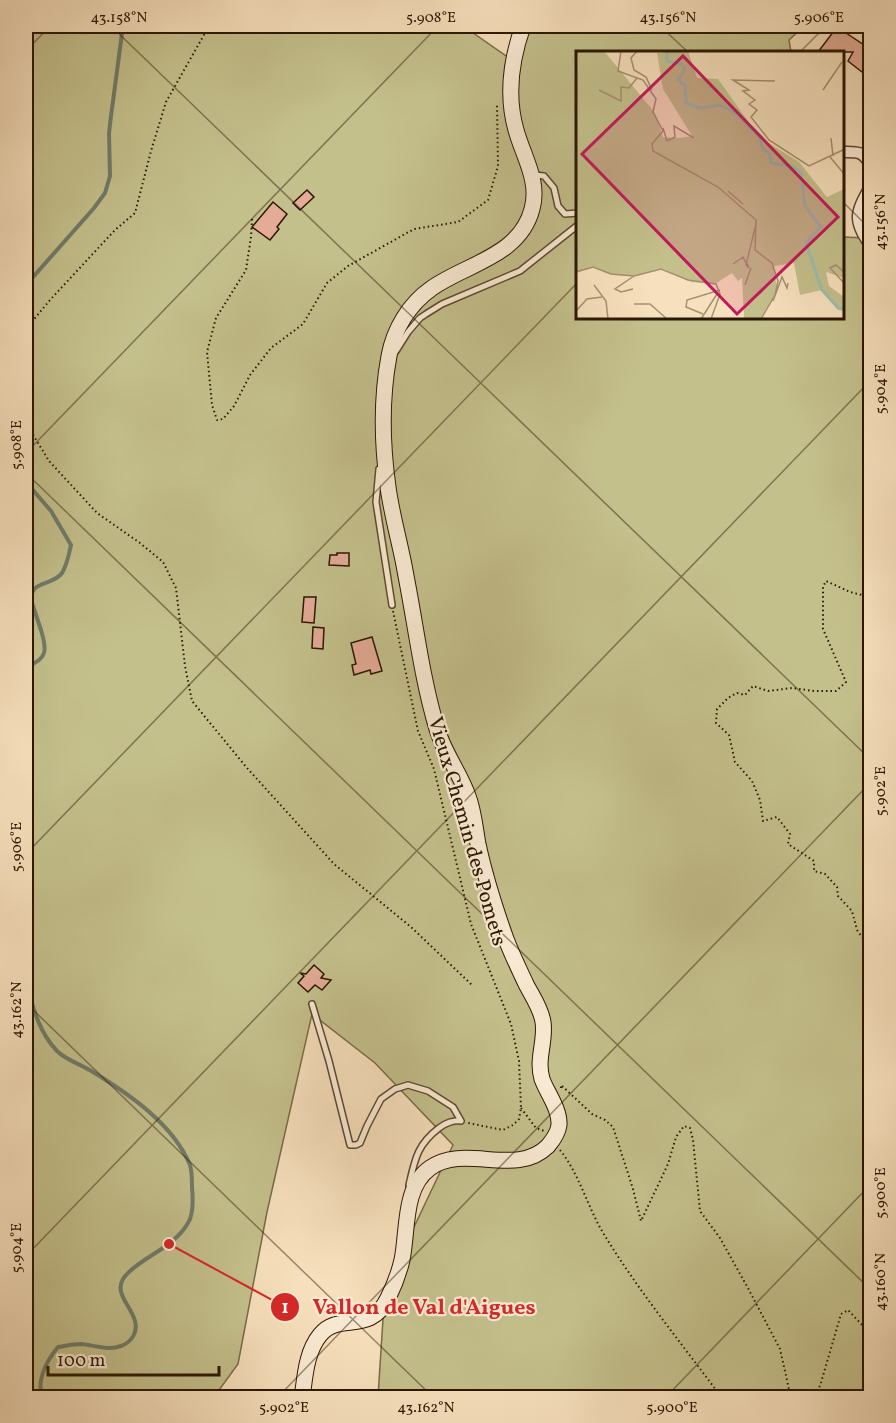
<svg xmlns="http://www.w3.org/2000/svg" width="896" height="1423" viewBox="0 0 896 1423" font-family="Vollkorn,serif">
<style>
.green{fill:#c4c08c;stroke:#786c46;stroke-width:1.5}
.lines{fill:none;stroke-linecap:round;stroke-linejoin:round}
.stream{stroke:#6f7b69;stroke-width:4}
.building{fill:#e4ab97;stroke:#2b1700;stroke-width:1.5}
.lane-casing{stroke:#5e492f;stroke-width:8}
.street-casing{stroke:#5e492f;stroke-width:13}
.secondary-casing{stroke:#2b1700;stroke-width:17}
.path{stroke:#2b1700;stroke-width:2;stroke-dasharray:1.5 3;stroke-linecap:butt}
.lane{stroke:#faebd4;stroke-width:5}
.street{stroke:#faebd4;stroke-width:10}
.secondary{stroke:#faebd4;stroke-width:15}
.ticks{fill:none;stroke:#2b1700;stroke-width:1.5;stroke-opacity:0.45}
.labels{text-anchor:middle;stroke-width:4.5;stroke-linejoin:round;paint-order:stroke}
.street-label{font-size:21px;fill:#2b1700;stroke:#faebd4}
.inset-river{fill:none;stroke:#9dbdaf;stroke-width:3}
.inset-road{fill:none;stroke:#a59071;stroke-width:1.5}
.view{fill:#c2185b;fill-opacity:0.15;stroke:#c2185b;stroke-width:3}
.inset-edge{fill:none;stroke:#2b1700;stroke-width:3}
.leader{fill:none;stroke:#d62828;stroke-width:2}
.callout-dot{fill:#d62828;stroke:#faebd4;stroke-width:2}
.mark-label{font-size:18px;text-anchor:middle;font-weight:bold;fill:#fff}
.callout-label{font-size:22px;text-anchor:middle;font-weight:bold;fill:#d62828;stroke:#faebd4;stroke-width:4.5;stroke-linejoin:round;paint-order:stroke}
.neatline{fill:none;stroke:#2b1700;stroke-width:2}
.ticks-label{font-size:15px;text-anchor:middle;fill:#2b1700}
</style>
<rect width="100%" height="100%" fill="#f7e0bd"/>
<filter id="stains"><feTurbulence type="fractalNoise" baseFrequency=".00333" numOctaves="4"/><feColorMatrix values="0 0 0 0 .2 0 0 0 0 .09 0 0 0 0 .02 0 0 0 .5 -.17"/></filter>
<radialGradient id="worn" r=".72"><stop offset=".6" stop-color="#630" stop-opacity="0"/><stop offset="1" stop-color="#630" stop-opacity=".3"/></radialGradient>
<path class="green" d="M26,26H463L515,62L528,26H804L789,40L791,52H578V318H844V237L866,238L870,242V1397H378L385,1288L453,1145L375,1063L312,1014L267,1212L238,1364L214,1397H26V1275L33,1262L26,1254Z"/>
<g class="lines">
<g class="stream">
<path d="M179,26C199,31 237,34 255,26"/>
<path d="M26,285L94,208L105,193L110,176L109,133L111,116L123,26"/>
<path d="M26,482L51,511L71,545C69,554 67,565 62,573C52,587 28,579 32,603C35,612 38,621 41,630C47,650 48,659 26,667"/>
<path d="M26,794L29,821L26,846"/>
<path d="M26,981C33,1007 38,1031 57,1051C66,1060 82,1065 93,1072C129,1094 173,1124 190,1165C192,1171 192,1180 192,1187C193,1198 194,1214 188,1223C174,1247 148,1254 129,1272C109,1290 130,1303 135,1321C138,1332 132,1342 121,1346C108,1351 94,1345 81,1344C73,1344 65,1346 58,1347C48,1359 35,1381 43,1398"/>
</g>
</g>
<g class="building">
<path d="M837,27L870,49V61L862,72L848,61L853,52H818Z"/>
<path d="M307,190L314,197L300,210L293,203Z"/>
<path d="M273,202L287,214L277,227L279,229L270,240L252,227Z"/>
<path d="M337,553H349V566L329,565L330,555H337Z"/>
<path d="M304,597H316L314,623L302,622Z"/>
<path d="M313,627L324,628L323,649L312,648Z"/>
<path d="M372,637L382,671L371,674L370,670L354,675L352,665L356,664L351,643Z"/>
<path d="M314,965L324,974L321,978L331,980L322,990L315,985L308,992L298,983L304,976L300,973L306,974Z"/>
</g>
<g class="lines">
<g class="lane-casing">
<g id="lane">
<path d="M535,175L544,176L554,188L558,206L565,214L578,213"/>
<path d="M396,351L408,332L420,318L426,314L442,304L520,271L578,225"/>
<path d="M379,469L376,502L392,605"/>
<path d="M312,1004L329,1061L350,1145H356L360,1143L367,1126L381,1099L395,1089L408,1085L428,1091L453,1107L461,1121C454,1120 445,1123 439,1128C417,1145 415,1159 409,1185"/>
</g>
</g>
<g class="street-casing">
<g id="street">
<path d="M844,152C858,152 862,151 870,164"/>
<path d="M870,187C856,212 852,220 870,245"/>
</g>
</g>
<g class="secondary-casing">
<path id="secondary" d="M302,1398C305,1377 306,1352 320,1335C339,1311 370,1336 388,1298C394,1286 399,1273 402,1260C408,1231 403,1187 430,1168C465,1143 516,1178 548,1146C553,1140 558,1133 559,1125C560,1109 547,1093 542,1079C536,1059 546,1041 543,1022C541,1008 532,996 526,984C519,969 512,955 506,939C495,908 485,877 478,844C475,828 474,812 468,796C460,773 444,753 437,729C422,679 416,627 406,576C401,546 392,517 388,487C382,444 381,399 389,356C394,329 409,304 432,288C466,264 520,256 532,209C540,181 523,156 516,130C506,95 511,60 523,26"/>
</g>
<g class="path">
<path d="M252,219L251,237L246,270L216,318L207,352L212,405L217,420L223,419L234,406L250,375L271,348L303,324L327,283L348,266L414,229L458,222L488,200L498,166L497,104"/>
<path d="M26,329L50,300L115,230L135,213L151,151L166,102L209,26"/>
<path d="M26,423L49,461L97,513L140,543L163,562L176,588L185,666L192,701L247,768L334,864L411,927L472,985"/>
<path d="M870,597L850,592L826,581L823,587V629L846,682L836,691H814L792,688L768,691L753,686L745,695L737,693L728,698L717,709L716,723L729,735L735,762L752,781L760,800L763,821L777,817L790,834L788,844L814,861V871L825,874L837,887L838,896L852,911L857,930L870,948"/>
<path d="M393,611L418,731L434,769L471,924L511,1024L519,1061L521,1108L519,1119L513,1125L503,1130L468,1123"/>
<path d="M561,1088V1085L592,1114L605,1120L613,1127L633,1189L641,1221L668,1164L676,1137L684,1126L690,1128L693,1140L700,1211L720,1238L749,1290L780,1349L791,1398"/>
<path d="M521,1108L536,1128L544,1131"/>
<path d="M560,1150C580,1175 588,1209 605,1236C640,1293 682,1344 722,1398"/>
<path d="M811,1398L820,1386L841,1314L848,1310L864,1327L870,1342"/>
</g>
<use href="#lane" class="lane"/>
<use href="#street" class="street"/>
<use href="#secondary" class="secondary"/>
</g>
<path class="ticks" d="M111,26L870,759M660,26L688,52M26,51L50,26M800,52L826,26M844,203L870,229M26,453L438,26M26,473L870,1289M26,854L578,282M26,1003L434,1398M26,1256L870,381M277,1398L870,783M665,1398L870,1185"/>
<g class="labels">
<g class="street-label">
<text transform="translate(468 831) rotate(74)" y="7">Vieux Chemin des Pomets</text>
</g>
</g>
<g transform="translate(576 51)">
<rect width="268" height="268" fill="#f7e0bd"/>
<path d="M0,0H28L79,62L87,86L104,87L116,85L87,38L81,2L112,0L121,27L142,28L184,87L223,111L251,146L268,138V227L250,221L253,235L268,246V258L262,257L246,239L224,244L218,212L198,215L201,239L184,268H168L166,227L162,230L156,222L139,233L115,231L87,218L60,225L36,224L17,216L0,222Z" fill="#c4c08c"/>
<path class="inset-river" d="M91,0V10L106,13L109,18L102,29L109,34L110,52L124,57L144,54L160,62L183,86L187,98L194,103L195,112L217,116L225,122L229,155L245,176L230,192L246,239L262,257L269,259"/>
<path class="inset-road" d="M45,0L42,20L67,29L80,48L77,61L87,80L76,93L77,100L142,136L180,169L179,199L196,212L202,230L199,244L185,268M61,0L55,7L58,19L70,26L76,39M199,30L157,29L173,39L167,40L179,49L173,53L181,59L175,66L193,89L233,115L269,98M23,39L45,50V36L53,37L61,27M247,39L266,11M87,77L91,90L99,86L98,75L118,87M255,87L257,105M254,106L269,124M152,140L167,153M171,212L173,217L170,214L180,173M157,213L167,206L170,212M0,221L17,216L35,223L58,225L85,218L112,229L140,233L144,243L135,268M269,222L260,214L254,217L269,233M18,234L30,250L32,268M169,234L175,217M57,238L45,241L39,238L58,225M197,250L206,226L211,237L212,232M58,253H74L91,268M0,260L11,248L26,246M127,263L110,256L111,249L144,239M125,268L141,243"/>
<path class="view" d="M107,5L262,166L161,263L6,103Z"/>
<rect width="268" height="268" class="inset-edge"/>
</g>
<path class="leader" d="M169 1244L285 1307"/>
<g class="callout-dot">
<circle cx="169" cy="1244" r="6"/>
<circle cx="285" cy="1307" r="15"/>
</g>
<g class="mark-label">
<text x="285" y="1313">1</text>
</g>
<g class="callout-label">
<text x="424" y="1314">Vallon de Val d'Aigues</text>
</g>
<rect width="896" height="1423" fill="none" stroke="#f7e0bd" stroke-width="66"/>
<path d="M48 1366v9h171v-9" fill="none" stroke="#2b1700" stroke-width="3"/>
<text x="57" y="1366" font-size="18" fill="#2b1700" stroke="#faebd4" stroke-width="4.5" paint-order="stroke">100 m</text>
<rect x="33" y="33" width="830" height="1357" class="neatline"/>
<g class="ticks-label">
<text x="119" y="22">43.158°N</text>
<text x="431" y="22">5.908°E</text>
<text x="668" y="22">43.156°N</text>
<text x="819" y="22">5.906°E</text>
<text transform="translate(880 222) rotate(-90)" y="5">43.156°N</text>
<text transform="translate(880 389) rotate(-90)" y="5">5.904°E</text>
<text transform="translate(16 445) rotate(-90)" y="5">5.908°E</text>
<text transform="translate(880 791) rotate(-90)" y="5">5.902°E</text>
<text transform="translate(16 847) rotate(-90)" y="5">5.906°E</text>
<text transform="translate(16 1010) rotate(-90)" y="5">43.162°N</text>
<text transform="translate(880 1193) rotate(-90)" y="5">5.900°E</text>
<text transform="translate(16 1248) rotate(-90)" y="5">5.904°E</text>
<text transform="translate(880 1282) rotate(-90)" y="5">43.160°N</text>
<text x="284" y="1412">5.902°E</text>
<text x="426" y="1412">43.162°N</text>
<text x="672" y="1412">5.900°E</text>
</g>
<rect width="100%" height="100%" filter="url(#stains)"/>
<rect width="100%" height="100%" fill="url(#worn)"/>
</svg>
